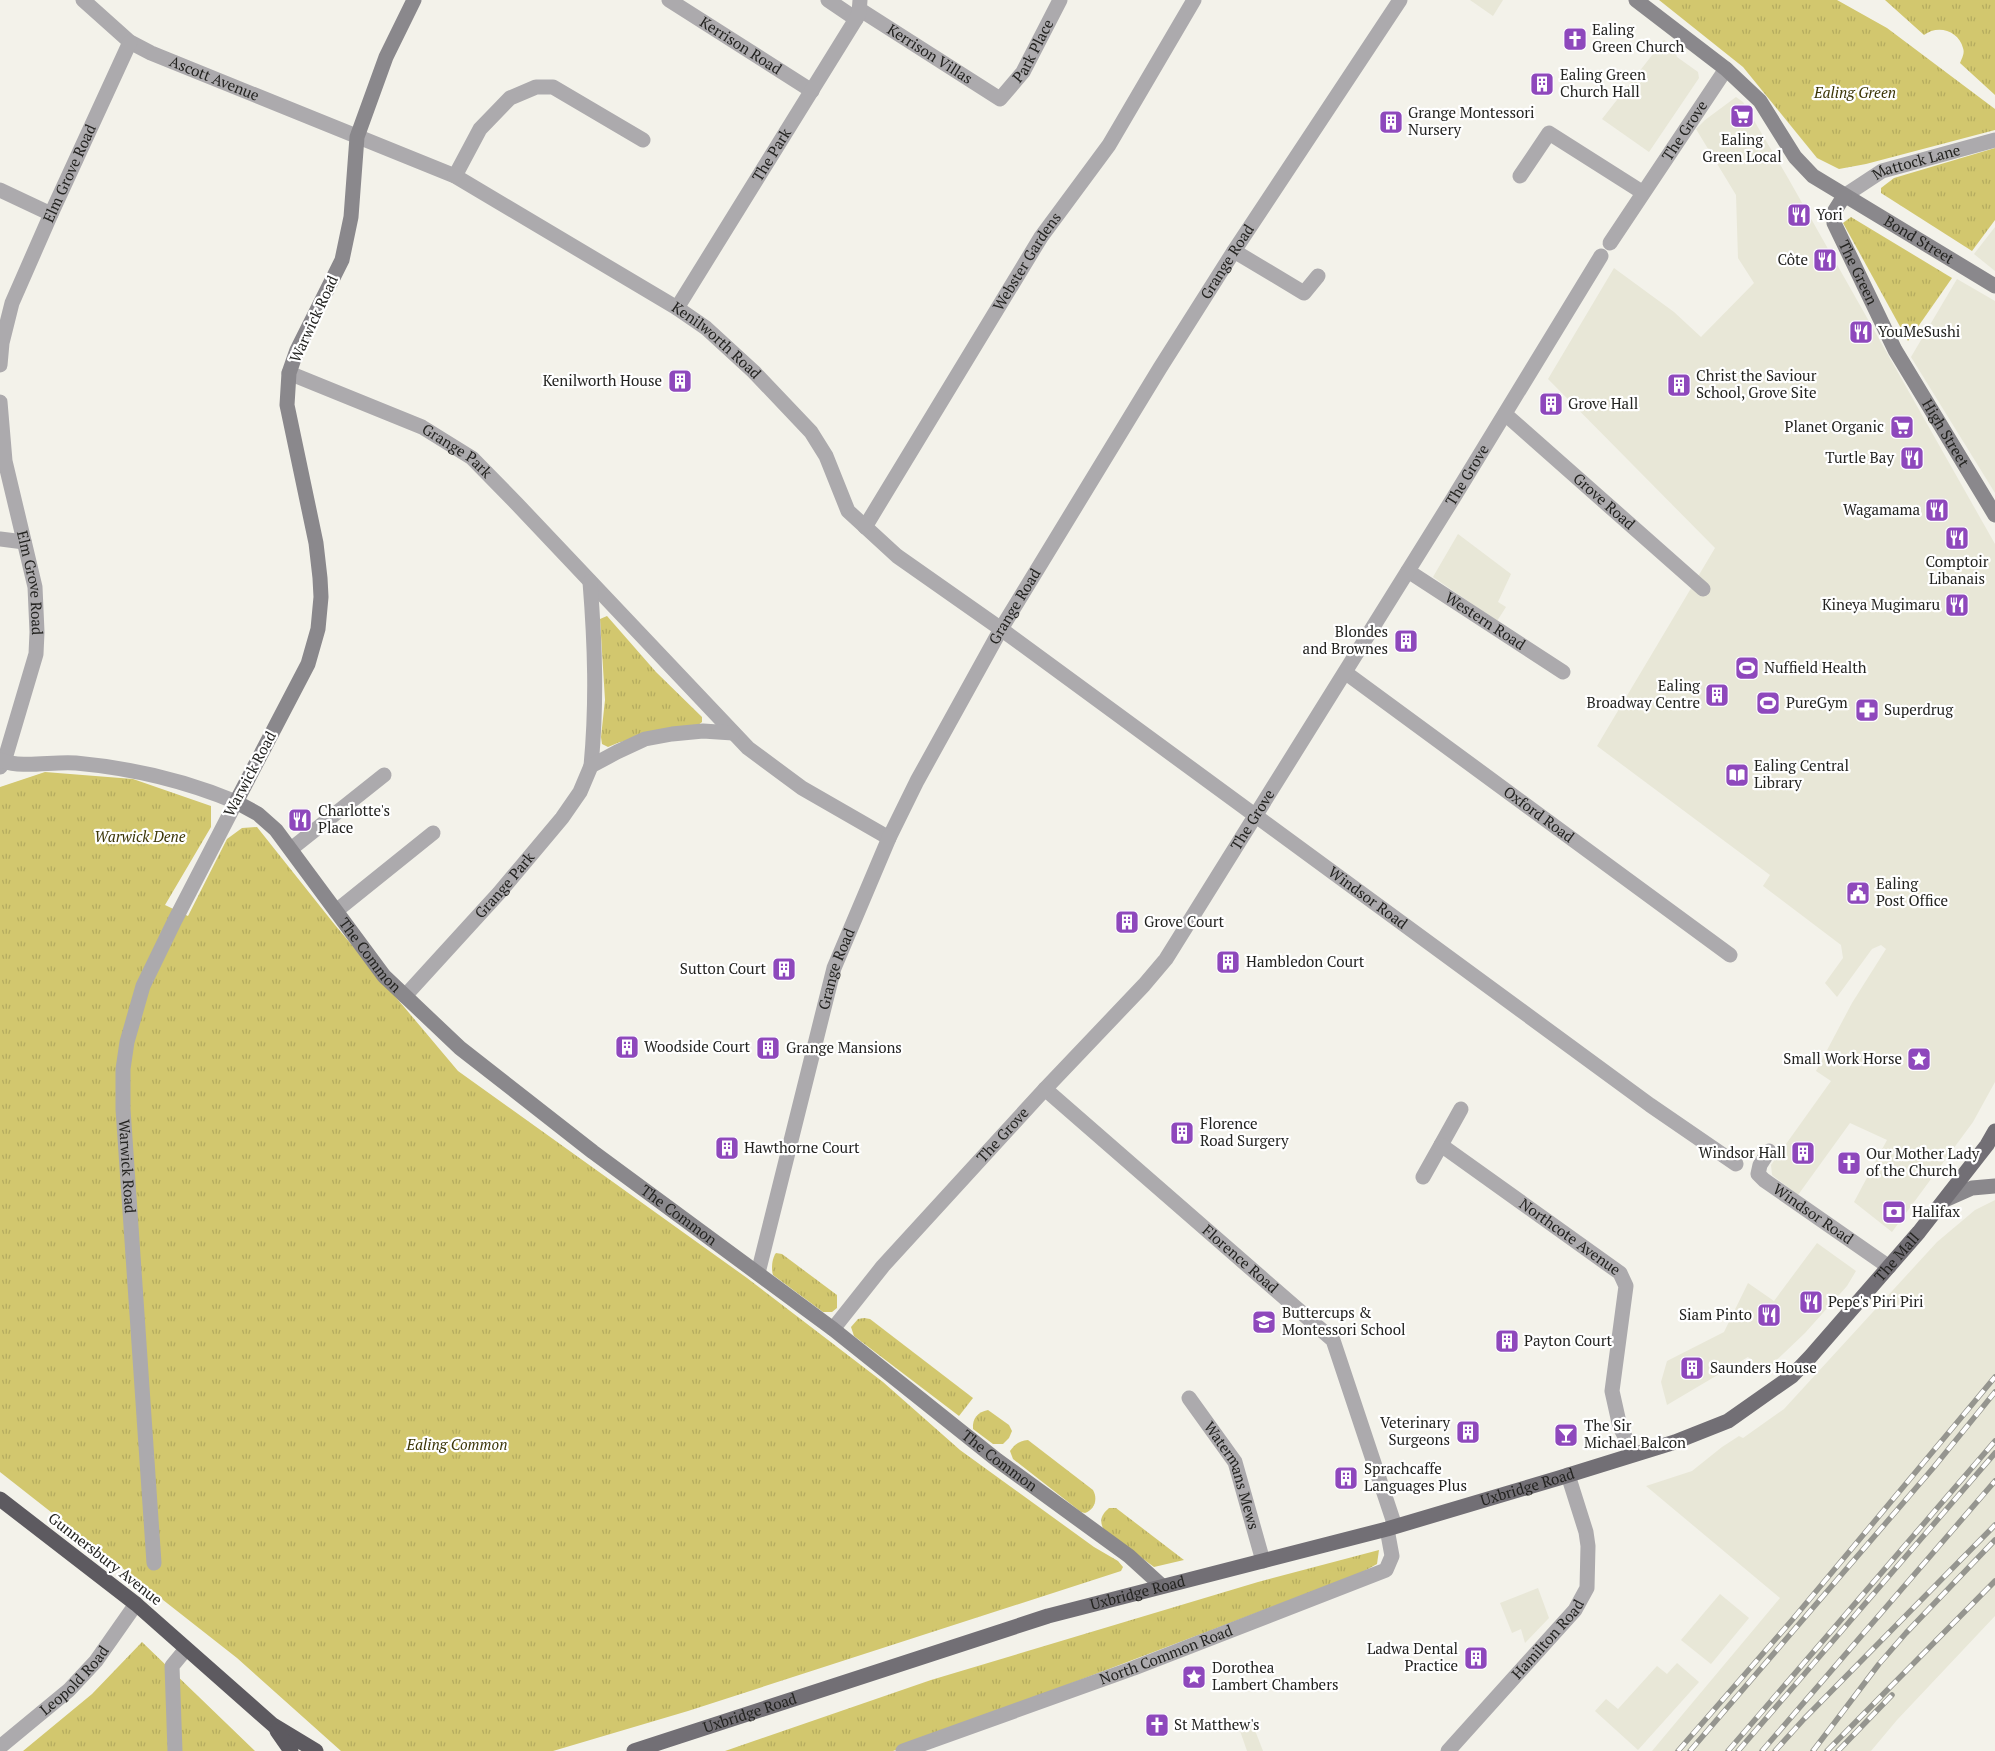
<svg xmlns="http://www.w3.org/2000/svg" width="1995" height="1751" viewBox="0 0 1995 1751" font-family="'PT Serif',serif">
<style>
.built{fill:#e8e7d7}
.grass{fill:url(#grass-tufts)}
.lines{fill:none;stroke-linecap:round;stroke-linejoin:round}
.street{stroke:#acaaad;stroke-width:15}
.secondary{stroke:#8a888c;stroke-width:15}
.primary{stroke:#726f75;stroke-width:15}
.highway{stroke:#5d5a60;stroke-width:15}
.rail-casing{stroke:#95958f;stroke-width:5.5}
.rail{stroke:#fff;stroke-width:4;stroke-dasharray:11;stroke-linecap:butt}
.labels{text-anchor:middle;stroke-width:4.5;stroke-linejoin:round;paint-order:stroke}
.poi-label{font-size:15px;fill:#232320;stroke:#fff;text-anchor:start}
.street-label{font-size:15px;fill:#232320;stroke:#fff}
.park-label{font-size:15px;font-style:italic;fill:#3b3506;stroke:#fff}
</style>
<defs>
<pattern id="grass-tufts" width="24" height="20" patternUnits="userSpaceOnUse" patternTransform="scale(1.25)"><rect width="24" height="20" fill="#d2c76e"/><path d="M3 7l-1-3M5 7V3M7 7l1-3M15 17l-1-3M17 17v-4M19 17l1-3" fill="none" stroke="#b4ab5f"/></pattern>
</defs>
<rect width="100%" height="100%" fill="#f3f2ea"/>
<g class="built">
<path d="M1470,0H1503L1493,16Z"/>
<path d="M1664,40L1675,49L1677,57L1698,72L1699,78L1649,152L1602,119Z"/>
<path d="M1736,97L1743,102L1788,178L1995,544V1082L1973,1122L1892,1232L1854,1202L1887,1140L1850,1123L1798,1195L1772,1175L1771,1165L1831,1081L1816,1071L1852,1003L1886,949L1881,945L1872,949L1837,997L1825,983L1843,958L1841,945L1763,886L1770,875L1597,746L1715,548L1548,379L1614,268L1674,312L1701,337L1754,283L1738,258L1736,195L1696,129L1705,120Z"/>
<path d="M1995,227V271L1974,254Z"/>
<path d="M1957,279L1995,301V493L1911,357Z"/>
<path d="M1458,534L1511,574L1498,602L1506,607L1497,621L1433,577Z"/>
<path d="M1995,1200V1616L1897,1720L1871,1751H1652L1780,1598L1646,1486L1692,1471L1722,1447L1739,1436L1743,1438L1784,1409L1937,1242L1975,1210Z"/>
<path d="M1817,1243L1856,1271L1847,1286L1805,1333L1763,1373L1748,1357L1667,1405L1661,1382L1667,1361L1724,1332L1748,1283L1774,1301Z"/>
<path d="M1538,1588L1549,1618L1525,1643L1521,1629L1512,1633L1500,1603Z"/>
<path d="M1720,1594L1749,1618L1711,1664L1681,1640Z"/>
<path d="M1677,1663L1699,1682L1638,1750L1595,1711L1606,1699L1618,1709L1657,1666L1667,1674Z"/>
<path d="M1251,1720L1263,1751H1247L1238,1725Z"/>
</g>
<g class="grass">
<path d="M1659,0H1837L1887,28L1995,109V130L1866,164L1839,169L1817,158L1743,67Z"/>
<path d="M1885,0H1995V95L1960,63C1962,58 1965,53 1963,48C1959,31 1938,24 1924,35Z"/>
<path d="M1995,148V220L1972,251L1881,193V188L1894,178Z"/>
<path d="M1851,217L1952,278L1908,341L1843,223Z"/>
<path d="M607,616L656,672L702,717V722L697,726L620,742L608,747L602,744L601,737L605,700L600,619Z"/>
<path d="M45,772L133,779L211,806V827L165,905L188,916L227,839L242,828L257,827L335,925L458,1071L747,1278L883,1382L960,1450L1094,1547L1118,1561L1123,1567L1121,1571L688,1711L553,1751H341L237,1658L0,1472V787Z"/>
<path d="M776,1253L782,1254L837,1295V1308L832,1312H823L773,1275C771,1269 772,1258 776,1253Z"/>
<path d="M864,1318L870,1319L973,1398L959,1416L854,1336L851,1327L858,1319Z"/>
<path d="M988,1410L1009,1425L1012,1431L1009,1438L1003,1444H993L973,1429C972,1418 978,1412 988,1410Z"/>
<path d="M1028,1440L1093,1490C1098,1499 1095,1509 1085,1513L1081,1512L1013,1459L1010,1451C1015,1444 1019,1441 1028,1440Z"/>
<path d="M1109,1508H1116L1184,1560L1154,1567L1104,1530C1099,1521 1101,1515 1109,1508Z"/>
<path d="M1379,1550L1377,1564L1359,1574L893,1751H725L931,1680L1258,1582Z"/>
<path d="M142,1642L255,1751H23L92,1694Z"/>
</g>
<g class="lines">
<g class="street">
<path id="s1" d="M83,0L130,42L151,53L455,176L677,308L706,328L754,372L811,432L826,456L848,511L897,556L1001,629L1650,1105L1736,1164"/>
<path id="s2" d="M669,0L812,91"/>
<path d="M828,0L856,19"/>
<path id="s3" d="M859,9L1000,99L1023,72L1060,0"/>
<path d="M455,176L480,129L510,98L536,87H553L643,140"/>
<path d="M1520,176L1549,133L1642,192"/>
<path d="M0,190L51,214"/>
<path id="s4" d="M1844,196L1882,171L1995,140"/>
<path id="s5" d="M1610,243L1726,69"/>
<path d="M1234,251L1304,293L1318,276"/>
<path id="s6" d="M677,308L856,19L859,14L860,0"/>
<path id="s7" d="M0,365L2,343L12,303L51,214L130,42"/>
<path id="s8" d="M289,373L422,427L472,458L517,504L748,748L802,788L889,838"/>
<path id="s9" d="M0,402L5,461L35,587L37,632L36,654L4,762L0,767"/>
<path id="s10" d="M1505,414L1703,589"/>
<path id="s11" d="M865,527L1041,237L1109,145L1194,0"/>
<path d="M0,539L24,542"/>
<path id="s12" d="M1408,571L1563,672"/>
<path d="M590,582C595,645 597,702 591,766"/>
<path id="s13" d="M1346,673L1730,955"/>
<path id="s14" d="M0,760C24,769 51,761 76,763C131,768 186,781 236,802L175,920L143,986L127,1042L123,1069V1109L154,1563"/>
<path d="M291,849L384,775"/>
<path d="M336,911L433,833"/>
<path id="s15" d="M405,996L499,893L562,818L580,792L591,766L617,752L645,739L672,734L703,731L733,733"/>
<path id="s16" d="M1045,1089L1333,1340L1395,1526"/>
<path d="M1441,1145L1461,1109"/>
<path id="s17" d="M1769,1151L1760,1165L1758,1174L1764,1180L1889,1267"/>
<path id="s18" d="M1423,1177L1441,1145L1620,1273L1626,1286L1612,1391L1620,1427L1634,1454"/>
<path id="s19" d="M758,1273L834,968L889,838L917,781L1001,629L1160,368L1234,251L1400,0"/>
<path id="s20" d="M833,1329L883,1266L1045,1089L1144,985L1166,959L1454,497L1601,256"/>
<path id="s21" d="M1189,1398L1235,1462L1263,1561"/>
<path id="s22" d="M0,1747L69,1690L96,1661L136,1604"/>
<path d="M175,1751L172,1666L186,1649"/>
<path id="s23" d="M903,1751L1134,1668L1386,1570L1392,1556L1387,1529"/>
<path id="s24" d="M1448,1751L1575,1610L1587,1588L1588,1546L1586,1532L1568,1475"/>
</g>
<g class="secondary">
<path id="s25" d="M414,0L386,57L357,137L351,217L342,260L297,350L289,373L287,405L316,543L320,578L321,597L318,629L308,664L236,802L258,814L276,830L384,976L460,1048L593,1152L833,1329L997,1460L1129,1556L1162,1586"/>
<path id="s26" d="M1636,0L1726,69L1760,101L1795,157L1813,176L1995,286"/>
<path id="s27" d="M1844,196L1834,212V223L1895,350L1995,515"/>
<path d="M1945,1200L1972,1188L1995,1186"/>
</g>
<path class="primary" id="s28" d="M634,1751L1048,1616L1387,1529L1559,1478L1675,1442L1728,1421L1792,1376L1811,1356L1919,1232L1987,1145L1995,1131"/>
<g class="highway">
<path d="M0,1499L136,1604L273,1725L316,1751"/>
<path d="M277,1731L291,1751"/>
</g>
<g class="rail-casing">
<g id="rail">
<path d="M1678,1751L1793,1619L1995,1377"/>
<path d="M1690,1751L1934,1467L1995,1392"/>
<path d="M1728,1751L1995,1441"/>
<path d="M1738,1751L1995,1453"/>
<path d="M1762,1751L1995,1481"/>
<path d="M1775,1751L1804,1719L1995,1525"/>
<path d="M1813,1751L1879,1664L1906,1633L1995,1540"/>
<path d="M1827,1751L1995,1581"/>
<path d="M1838,1751L1892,1695"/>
</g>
</g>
<use href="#rail" class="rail"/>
</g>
<defs>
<g id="church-square" transform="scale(1.25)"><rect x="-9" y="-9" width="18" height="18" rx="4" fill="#8e48bc" stroke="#fff"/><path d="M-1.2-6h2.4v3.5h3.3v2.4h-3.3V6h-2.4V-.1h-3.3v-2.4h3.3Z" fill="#fff"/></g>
<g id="building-square" transform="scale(1.25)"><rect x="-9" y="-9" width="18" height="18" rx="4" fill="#8e48bc" stroke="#fff"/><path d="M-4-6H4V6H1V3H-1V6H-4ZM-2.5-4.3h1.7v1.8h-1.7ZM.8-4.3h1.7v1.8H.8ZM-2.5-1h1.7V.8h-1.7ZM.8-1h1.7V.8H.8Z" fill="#fff"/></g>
<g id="supermarket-square" transform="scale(1.25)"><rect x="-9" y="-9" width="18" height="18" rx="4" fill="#8e48bc" stroke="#fff"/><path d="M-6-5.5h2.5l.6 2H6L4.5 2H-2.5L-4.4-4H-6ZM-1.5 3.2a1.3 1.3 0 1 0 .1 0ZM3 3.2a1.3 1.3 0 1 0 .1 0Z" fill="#fff"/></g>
<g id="restaurant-square" transform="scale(1.25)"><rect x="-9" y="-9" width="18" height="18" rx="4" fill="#8e48bc" stroke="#fff"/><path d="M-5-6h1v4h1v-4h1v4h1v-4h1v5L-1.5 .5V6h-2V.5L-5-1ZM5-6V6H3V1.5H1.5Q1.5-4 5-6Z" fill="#fff"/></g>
<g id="stadium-square" transform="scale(1.25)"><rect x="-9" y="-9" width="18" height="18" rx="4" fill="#8e48bc" stroke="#fff"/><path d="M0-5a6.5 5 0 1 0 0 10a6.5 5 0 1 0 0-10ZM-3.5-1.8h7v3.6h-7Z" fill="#fff"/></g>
<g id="pharmacy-square" transform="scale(1.25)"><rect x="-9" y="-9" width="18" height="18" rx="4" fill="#8e48bc" stroke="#fff"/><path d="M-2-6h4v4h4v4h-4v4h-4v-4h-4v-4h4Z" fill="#fff"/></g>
<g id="library-square" transform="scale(1.25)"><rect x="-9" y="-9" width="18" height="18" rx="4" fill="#8e48bc" stroke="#fff"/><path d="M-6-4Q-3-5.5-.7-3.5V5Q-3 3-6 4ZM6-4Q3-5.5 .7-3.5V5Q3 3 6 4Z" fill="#fff"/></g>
<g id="civic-square" transform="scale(1.25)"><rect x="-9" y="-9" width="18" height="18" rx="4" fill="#8e48bc" stroke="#fff"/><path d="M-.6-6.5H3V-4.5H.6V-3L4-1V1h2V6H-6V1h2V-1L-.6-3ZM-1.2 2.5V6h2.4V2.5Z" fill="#fff"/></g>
<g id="sight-square" transform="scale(1.25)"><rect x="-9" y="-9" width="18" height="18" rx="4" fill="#8e48bc" stroke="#fff"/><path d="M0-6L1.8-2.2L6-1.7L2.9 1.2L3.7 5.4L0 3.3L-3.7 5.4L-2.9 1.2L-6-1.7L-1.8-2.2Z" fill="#fff"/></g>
<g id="bank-square" transform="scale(1.25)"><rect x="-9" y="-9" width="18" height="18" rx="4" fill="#8e48bc" stroke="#fff"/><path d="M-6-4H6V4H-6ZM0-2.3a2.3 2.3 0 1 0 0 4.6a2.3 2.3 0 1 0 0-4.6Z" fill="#fff"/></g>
<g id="school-square" transform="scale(1.25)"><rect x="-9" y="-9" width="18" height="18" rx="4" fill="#8e48bc" stroke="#fff"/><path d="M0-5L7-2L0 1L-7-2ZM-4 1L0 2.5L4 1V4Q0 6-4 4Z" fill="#fff"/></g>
<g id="bar-square" transform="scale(1.25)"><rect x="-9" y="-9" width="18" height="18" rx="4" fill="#8e48bc" stroke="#fff"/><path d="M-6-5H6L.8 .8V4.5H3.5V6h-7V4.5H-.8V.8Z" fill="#fff"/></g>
</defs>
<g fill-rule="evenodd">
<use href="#church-square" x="1575" y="39"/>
<use href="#building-square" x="1542" y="84"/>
<use href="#supermarket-square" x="1742" y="116"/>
<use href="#building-square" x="1391" y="122"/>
<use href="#restaurant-square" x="1799" y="215"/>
<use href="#restaurant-square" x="1825" y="260"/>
<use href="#restaurant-square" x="1861" y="332"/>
<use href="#building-square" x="680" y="381"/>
<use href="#building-square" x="1679" y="385"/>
<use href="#building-square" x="1551" y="404"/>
<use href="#supermarket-square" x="1902" y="427"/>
<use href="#restaurant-square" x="1912" y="458"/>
<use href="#restaurant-square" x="1937" y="510"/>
<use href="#restaurant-square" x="1957" y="538"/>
<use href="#restaurant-square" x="1957" y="605"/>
<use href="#building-square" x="1406" y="641"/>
<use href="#stadium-square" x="1747" y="668"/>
<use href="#building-square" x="1717" y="695"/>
<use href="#stadium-square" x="1768" y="703"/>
<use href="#pharmacy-square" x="1867" y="710"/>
<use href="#library-square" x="1737" y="775"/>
<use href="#restaurant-square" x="300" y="820"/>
<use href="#civic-square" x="1858" y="893"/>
<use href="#building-square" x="1127" y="922"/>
<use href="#building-square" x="1228" y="962"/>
<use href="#building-square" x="784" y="969"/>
<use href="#building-square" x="627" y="1047"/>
<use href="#building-square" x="768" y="1048"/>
<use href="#sight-square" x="1919" y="1059"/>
<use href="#building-square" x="1182" y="1133"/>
<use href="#building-square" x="727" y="1148"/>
<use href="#building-square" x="1803" y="1153"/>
<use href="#church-square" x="1849" y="1163"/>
<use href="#bank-square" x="1894" y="1212"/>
<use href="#restaurant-square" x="1811" y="1302"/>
<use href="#restaurant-square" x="1769" y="1315"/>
<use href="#school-square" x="1264" y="1322"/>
<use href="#building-square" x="1507" y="1341"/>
<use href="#building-square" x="1692" y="1368"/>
<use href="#building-square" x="1468" y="1432"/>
<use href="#bar-square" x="1566" y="1435"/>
<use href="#building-square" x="1346" y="1478"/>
<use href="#building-square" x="1476" y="1658"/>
<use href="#sight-square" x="1194" y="1677"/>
<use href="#church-square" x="1157" y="1725"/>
</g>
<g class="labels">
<g class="poi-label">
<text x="1592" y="35">Ealing<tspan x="1592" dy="17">Green Church</tspan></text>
<text x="1560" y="80">Ealing Green<tspan x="1560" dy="17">Church Hall</tspan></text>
<text x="1408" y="118">Grange Montessori<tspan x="1408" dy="17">Nursery</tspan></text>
<text x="1742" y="145" text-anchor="middle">Ealing<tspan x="1742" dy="17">Green Local</tspan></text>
<text x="1816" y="220">Yori</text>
<text x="1808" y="265" text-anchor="end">Côte</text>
<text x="1878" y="337">YouMeSushi</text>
<text x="1696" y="381">Christ the Saviour<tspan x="1696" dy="17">School, Grove Site</tspan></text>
<text x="662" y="386" text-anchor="end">Kenilworth House</text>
<text x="1568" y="409">Grove Hall</text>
<text x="1884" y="432" text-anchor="end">Planet Organic</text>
<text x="1894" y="463" text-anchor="end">Turtle Bay</text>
<text x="1920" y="515" text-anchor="end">Wagamama</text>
<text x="1957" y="567" text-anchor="middle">Comptoir<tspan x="1957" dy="17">Libanais</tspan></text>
<text x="1940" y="610" text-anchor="end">Kineya Mugimaru</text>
<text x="1388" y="637" text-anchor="end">Blondes<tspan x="1388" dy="17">and Brownes</tspan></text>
<text x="1764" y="673">Nuffield Health</text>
<text x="1700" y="691" text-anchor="end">Ealing<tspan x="1700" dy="17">Broadway Centre</tspan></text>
<text x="1786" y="708">PureGym</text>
<text x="1884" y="715">Superdrug</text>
<text x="1754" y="771">Ealing Central<tspan x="1754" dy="17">Library</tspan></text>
<text x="318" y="816">Charlotte's<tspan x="318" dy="17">Place</tspan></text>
<text x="1876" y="889">Ealing<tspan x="1876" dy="17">Post Office</tspan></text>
<text x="1144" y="927">Grove Court</text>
<text x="1246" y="967">Hambledon Court</text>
<text x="766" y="974" text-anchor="end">Sutton Court</text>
<text x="644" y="1052">Woodside Court</text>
<text x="786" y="1053">Grange Mansions</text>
<text x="1902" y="1064" text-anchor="end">Small Work Horse</text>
<text x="1200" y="1129">Florence<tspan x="1200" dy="17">Road Surgery</tspan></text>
<text x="744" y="1153">Hawthorne Court</text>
<text x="1786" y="1158" text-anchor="end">Windsor Hall</text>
<text x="1866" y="1159">Our Mother Lady<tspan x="1866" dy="17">of the Church</tspan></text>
<text x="1912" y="1217">Halifax</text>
<text x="1828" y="1307">Pepe's Piri Piri</text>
<text x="1282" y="1318">Buttercups &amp;<tspan x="1282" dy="17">Montessori School</tspan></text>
<text x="1752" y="1320" text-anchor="end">Siam Pinto</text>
<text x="1524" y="1346">Payton Court</text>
<text x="1710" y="1373">Saunders House</text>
<text x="1450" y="1428" text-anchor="end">Veterinary<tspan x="1450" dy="17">Surgeons</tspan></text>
<text x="1584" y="1431">The Sir<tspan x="1584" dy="17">Michael Balcon</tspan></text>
<text x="1364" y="1474">Sprachcaffe<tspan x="1364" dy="17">Languages Plus</tspan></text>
<text x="1458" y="1654" text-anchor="end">Ladwa Dental<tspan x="1458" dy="17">Practice</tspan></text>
<text x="1212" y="1673">Dorothea<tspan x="1212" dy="17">Lambert Chambers</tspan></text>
<text x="1174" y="1730">St Matthew's</text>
</g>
<g class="street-label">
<text dy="5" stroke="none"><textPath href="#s2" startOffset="85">Kerrison Road</textPath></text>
<text dy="5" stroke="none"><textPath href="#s3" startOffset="226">Park Place</textPath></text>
<text dy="5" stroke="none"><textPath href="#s3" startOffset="84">Kerrison Villas</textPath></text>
<text dy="5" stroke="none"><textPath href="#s1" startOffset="155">Ascott Avenue</textPath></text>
<text dy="5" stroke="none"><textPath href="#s5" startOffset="135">The Grove</textPath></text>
<text dy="5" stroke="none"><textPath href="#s6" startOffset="180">The Park</textPath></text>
<text dy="5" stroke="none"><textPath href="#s4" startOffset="81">Mattock Lane</textPath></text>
<text dy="5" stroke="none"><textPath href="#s7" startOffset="205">Elm Grove Road</textPath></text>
<text dy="5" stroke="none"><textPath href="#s26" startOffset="376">Bond Street</textPath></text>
<text dy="5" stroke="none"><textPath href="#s11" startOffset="311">Webster Gardens</textPath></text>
<text dy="5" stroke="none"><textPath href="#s19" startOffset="1124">Grange Road</textPath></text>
<text dy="5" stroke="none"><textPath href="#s27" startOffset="85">The Green</textPath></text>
<text transform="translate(314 319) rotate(-65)" y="5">Warwick Road</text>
<text dy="5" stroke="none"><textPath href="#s1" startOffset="724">Kenilworth Road</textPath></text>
<text dy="5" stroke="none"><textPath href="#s27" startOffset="268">High Street</textPath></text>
<text dy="5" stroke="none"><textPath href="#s8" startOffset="186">Grange Park</textPath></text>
<text dy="5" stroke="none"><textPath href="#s20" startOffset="1068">The Grove</textPath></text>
<text dy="5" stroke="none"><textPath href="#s10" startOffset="132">Grove Road</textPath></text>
<text dy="5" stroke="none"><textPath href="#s9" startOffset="184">Elm Grove Road</textPath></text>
<text dy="5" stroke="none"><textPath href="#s19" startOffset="719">Grange Road</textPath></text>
<text dy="5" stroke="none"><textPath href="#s12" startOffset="92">Western Road</textPath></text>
<text transform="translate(250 774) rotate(-62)" y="5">Warwick Road</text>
<text dy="5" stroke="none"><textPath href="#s13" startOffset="239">Oxford Road</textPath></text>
<text dy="5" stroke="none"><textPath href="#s20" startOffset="662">The Grove</textPath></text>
<text dy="5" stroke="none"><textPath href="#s15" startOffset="149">Grange Park</textPath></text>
<text dy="5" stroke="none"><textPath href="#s1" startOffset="1592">Windsor Road</textPath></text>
<text dy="5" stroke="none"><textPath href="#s25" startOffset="1055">The Common</textPath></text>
<text dy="5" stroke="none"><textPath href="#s19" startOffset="314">Grange Road</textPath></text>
<text dy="5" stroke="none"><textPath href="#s20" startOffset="258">The Grove</textPath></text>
<text dy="5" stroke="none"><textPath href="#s14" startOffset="631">Warwick Road</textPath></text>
<text dy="5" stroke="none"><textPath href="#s17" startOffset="94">Windsor Road</textPath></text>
<text dy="5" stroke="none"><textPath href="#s25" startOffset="1460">The Common</textPath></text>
<text dy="5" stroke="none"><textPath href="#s18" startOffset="195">Northcote Avenue</textPath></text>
<text dy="5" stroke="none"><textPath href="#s28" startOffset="1380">The Mall</textPath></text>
<text dy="5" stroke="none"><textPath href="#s16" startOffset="259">Florence Road</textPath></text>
<text dy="5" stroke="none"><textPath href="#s25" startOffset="1864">The Common</textPath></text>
<text dy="5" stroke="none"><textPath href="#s21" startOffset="90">Watermans Mews</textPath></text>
<text dy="5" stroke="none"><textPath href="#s28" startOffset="932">Uxbridge Road</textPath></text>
<text transform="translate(105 1559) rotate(38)" y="5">Gunnersbury Avenue</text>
<text dy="5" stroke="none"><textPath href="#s28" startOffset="528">Uxbridge Road</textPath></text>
<text dy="5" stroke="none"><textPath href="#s24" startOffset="150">Hamilton Road</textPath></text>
<text dy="5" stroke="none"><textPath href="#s23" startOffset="280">North Common Road</textPath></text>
<text dy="5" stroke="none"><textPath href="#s22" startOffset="100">Leopold Road</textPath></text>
<text dy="5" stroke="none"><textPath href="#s28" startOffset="122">Uxbridge Road</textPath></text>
</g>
<g class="park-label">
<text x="1855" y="98">Ealing Green</text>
<text x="140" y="842">Warwick Dene</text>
<text x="457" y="1450">Ealing Common</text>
</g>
</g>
</svg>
